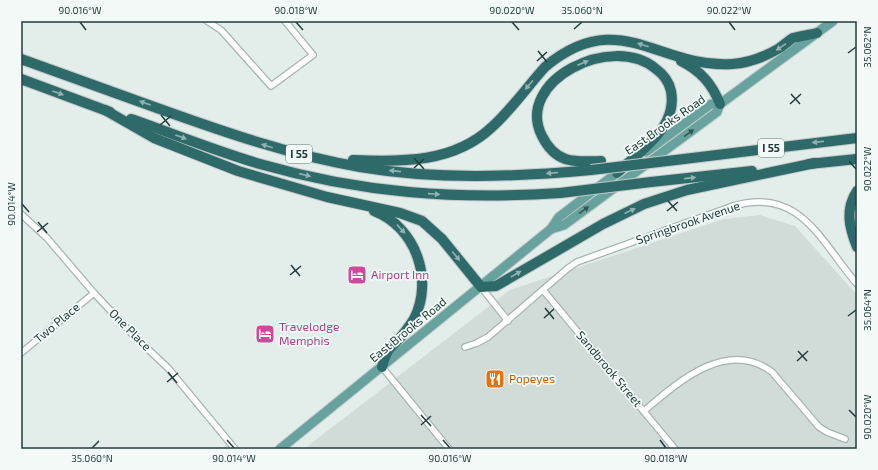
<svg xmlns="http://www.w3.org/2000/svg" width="878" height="470" viewBox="0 0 878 470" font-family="'Exo 2',sans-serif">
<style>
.built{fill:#d1dcd9}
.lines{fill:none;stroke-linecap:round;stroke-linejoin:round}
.street-casing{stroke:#a5b5b2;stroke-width:8}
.primary-casing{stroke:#c1c9c8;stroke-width:11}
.highway-casing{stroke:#c1c9c8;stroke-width:12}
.street{stroke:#fff;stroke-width:5.5}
.primary{stroke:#67a29e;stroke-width:9}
.highway{stroke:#2e6a69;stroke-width:10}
.highway-bridge-casing{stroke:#c1c9c8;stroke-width:12;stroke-linecap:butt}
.highway-bridge{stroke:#2e6a69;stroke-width:10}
.oneway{fill:#90b2b0}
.oneway2{fill:#335754}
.ticks{fill:none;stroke:#223e3c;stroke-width:1.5}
.labels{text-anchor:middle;stroke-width:3.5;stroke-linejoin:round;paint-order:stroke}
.shield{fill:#f3f9f7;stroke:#617674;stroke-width:1}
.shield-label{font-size:11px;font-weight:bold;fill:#223e3c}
.street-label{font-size:12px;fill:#223e3c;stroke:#f3f9f7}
.hotel-label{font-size:12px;fill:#b23c85;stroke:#f3f9f7;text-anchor:start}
.food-label{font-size:12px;fill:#c56008;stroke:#f3f9f7;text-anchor:start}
.neatline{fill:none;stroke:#223e3c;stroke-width:1.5}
.ticks-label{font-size:10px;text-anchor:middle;fill:#223e3c}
</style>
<rect width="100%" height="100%" fill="#e3edea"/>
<path class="built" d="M760,215L795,226L857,295V449H304L510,290L724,219Z"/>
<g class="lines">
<g class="street-casing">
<g id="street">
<path d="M207,21L221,30L271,86L313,55L285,21"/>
<path d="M21,214L47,238L94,293L134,336L168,368L235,449"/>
<path d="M481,287L508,321"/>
<path d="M543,290L675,449"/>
<path d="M465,347L477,343L488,337L567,269L577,262L733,206C800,186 821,242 857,284"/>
<path d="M21,353L94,293"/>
<path d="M382,367L449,449"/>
<path d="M644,411C678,382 727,338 772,372L819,427L827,432L845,439"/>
</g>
</g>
<g class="primary-casing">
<g id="primary">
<path d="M646,152L711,104H720"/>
<path d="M551,229L564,225L717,112L720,104L833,21"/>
<path d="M280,449L551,229L559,217L622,169"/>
</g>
</g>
<g class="highway-casing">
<g id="highway">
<path d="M21,59C66,75 112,92 157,108C224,132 290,155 360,167C437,180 514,177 591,170"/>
<path d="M681,61C701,71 712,84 720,104"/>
<path d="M21,79L110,112"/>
<path d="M105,110L154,138L238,171L327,197L400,213L422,221L442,239L481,287L496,286L603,224L644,204L687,190L815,163"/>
<path d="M131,119C174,134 216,151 260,164C361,193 456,200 560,193"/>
<path d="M684,159L857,138"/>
<path d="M353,160C402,162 454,163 492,127C512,109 527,87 545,67C619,5 658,69 732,64C748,63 764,57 778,49C783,46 788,41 793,38C800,36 809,35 817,33"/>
<path d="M601,161C574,162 556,164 542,136C514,81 612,32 656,69C663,74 669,82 671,91C678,128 640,151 617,173"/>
<path d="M809,164L857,159"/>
<path d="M651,182L752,171"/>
<path d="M857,191C845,209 849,227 857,247"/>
<path d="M374,211C416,227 434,280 414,319C409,327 403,335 397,341C394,345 389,348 387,353C385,357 383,363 382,367"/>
</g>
</g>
<use href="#street" class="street"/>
<use href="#primary" class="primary"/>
<use href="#highway" class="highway"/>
<g class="highway-bridge-casing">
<g id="highway-bridge">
<path d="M591,170L684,159"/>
<path d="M560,193L651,182"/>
</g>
</g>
<use href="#highway-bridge" class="highway-bridge"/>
</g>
<defs><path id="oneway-solid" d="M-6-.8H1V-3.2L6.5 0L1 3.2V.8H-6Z"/></defs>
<g class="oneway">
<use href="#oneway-solid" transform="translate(643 45) rotate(-162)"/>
<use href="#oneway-solid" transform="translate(781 47) rotate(146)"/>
<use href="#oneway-solid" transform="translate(583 63) rotate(-23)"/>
<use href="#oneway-solid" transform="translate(529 85) rotate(130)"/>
<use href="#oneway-solid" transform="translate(58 93) rotate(20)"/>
<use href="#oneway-solid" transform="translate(145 103) rotate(-160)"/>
<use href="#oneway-solid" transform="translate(181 137) rotate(20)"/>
<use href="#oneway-solid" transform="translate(818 142) rotate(173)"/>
<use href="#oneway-solid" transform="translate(267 146) rotate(-163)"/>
<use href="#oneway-solid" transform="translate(395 171) rotate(-174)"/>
<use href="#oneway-solid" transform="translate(552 173) rotate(175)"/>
<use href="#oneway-solid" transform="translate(305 175) rotate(13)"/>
<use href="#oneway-solid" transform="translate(690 178) rotate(-6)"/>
<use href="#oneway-solid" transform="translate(434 194) rotate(4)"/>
<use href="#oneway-solid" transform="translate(630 211) rotate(-25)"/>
<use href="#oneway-solid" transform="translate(401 229) rotate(47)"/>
<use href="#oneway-solid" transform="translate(456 256) rotate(50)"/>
<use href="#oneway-solid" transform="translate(516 274) rotate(-30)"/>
</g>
<g class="oneway2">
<use href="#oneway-solid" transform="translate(689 133) rotate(-36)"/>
<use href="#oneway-solid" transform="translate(584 210) rotate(-36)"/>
</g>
<path class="ticks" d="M80,22L86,30M296,22L303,30M512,22L519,30M729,22L735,30M574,29L582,22M538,51L547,62M848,53L856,47M537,61L547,52M791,94L800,104M790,104L801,94M161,115L170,126M160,125L171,116M414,158L424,169M849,161L856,169M414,168L424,159M668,201L677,211M22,204L29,212M667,211L678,202M38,222L47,233M37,232L48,223M291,265L300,276M290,275L301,266M545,308L554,319M848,316L856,310M544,318L554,309M798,351L807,361M797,361L808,351M168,372L177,383M167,382L178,373M849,410L856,417M421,415L431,426M421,425L431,416M227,440L234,448M443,440L450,448M660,440L666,448M92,448L99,441"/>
<defs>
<g id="hotel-square" transform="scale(1)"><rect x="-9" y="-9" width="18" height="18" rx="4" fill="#d1479c" stroke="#f3f9f7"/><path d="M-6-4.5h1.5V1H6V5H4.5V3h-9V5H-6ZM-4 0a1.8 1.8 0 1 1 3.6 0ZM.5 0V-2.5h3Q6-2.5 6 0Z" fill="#fff"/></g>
<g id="restaurant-square" transform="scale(1)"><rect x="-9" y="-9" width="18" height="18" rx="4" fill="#e8710a" stroke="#f3f9f7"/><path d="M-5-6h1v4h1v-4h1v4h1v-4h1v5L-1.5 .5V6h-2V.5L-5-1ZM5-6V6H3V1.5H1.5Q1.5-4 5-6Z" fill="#fff"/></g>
</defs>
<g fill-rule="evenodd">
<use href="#hotel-square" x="357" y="275"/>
<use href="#hotel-square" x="265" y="334"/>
<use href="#restaurant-square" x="495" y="379"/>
</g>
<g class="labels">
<g class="shield">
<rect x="758" y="139" width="26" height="18" rx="3"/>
<rect x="286" y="145" width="26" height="18" rx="3"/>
</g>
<g class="shield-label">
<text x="771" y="152">I 55</text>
<text x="299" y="158">I 55</text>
</g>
<g class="street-label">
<text transform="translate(665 125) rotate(-35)" y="4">East Brooks Road</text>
<text transform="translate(688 223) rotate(-19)" y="4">Springbrook Avenue</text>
<text transform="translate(57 323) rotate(-40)" y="4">Two Place</text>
<text transform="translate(130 330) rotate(45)" y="4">One Place</text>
<text transform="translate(408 330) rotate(-39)" y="4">East Brooks Road</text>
<text transform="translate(609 369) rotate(50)" y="4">Sandbrook Street</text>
</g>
<g class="hotel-label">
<text x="371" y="279">Airport Inn</text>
<text x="279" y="331">Travelodge<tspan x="279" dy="14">Memphis</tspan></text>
</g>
<g class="food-label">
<text x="509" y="383">Popeyes</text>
</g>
</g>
<rect width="878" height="470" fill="none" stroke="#f3f9f7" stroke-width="44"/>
<rect x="22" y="22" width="834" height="426" class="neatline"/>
<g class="ticks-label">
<text x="80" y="14">90.016°W</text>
<text x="296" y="14">90.018°W</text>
<text x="512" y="14">90.020°W</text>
<text x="582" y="14">35.060°N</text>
<text x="729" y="14">90.022°W</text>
<text transform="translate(867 47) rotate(-90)" y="4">35.062°N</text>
<text transform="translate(867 169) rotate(-90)" y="4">90.022°W</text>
<text transform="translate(11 204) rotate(-90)" y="4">90.014°W</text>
<text transform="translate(867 310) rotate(-90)" y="4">35.064°N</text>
<text transform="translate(867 417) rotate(-90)" y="4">90.020°W</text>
<text x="92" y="462">35.060°N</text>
<text x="234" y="462">90.014°W</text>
<text x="450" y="462">90.016°W</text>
<text x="666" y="462">90.018°W</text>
</g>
</svg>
